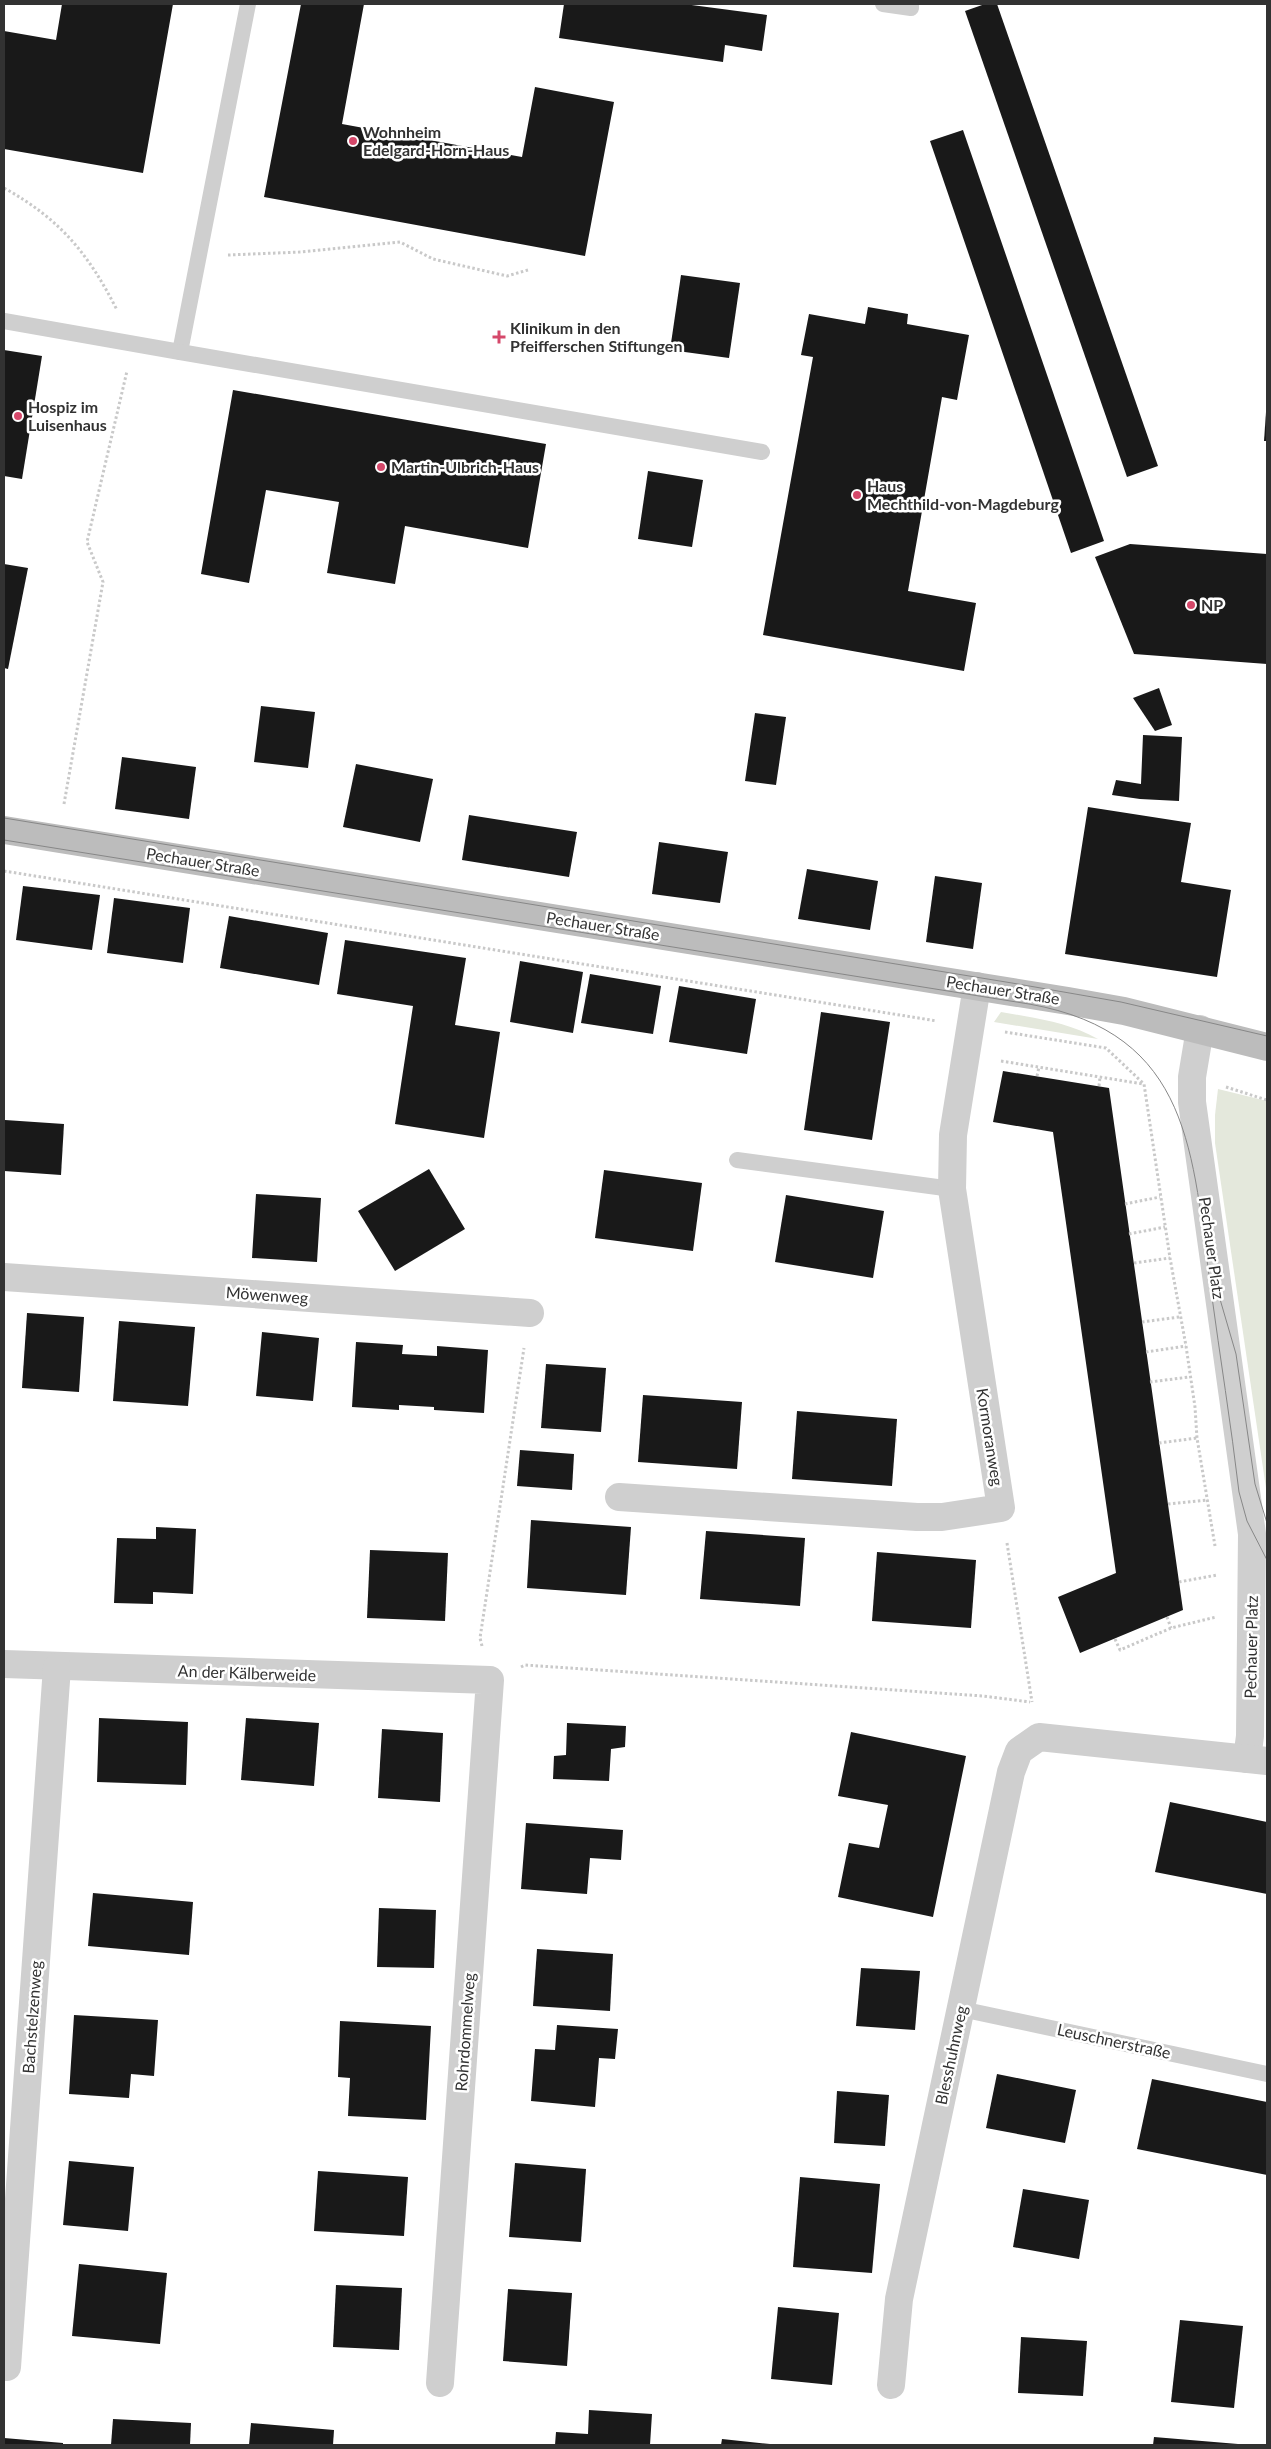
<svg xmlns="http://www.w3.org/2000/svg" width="1271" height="2449" viewBox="0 0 1271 2449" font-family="Lato,sans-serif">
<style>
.green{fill:#e4e8dc}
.building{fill:#191919}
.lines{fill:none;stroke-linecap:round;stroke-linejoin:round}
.path{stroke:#c9c9c9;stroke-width:3;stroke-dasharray:2.5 2.5;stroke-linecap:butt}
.service{stroke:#cfcfcf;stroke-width:16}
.minor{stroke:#cfcfcf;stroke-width:28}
.secondary{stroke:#bcbcbc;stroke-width:28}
.tram{stroke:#878787;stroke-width:1}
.poi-dot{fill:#d5486a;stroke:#fff;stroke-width:2}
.labels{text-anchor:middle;stroke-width:5;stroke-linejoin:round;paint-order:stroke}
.poi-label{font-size:16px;font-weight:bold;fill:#323232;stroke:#fff;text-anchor:start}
.street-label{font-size:16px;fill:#323232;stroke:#fff}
</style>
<rect width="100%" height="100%" fill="#fff"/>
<g class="green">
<path d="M1001,1012C1035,1018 1068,1022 1098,1039L994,1022Z"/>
<path d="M1218,1089L1267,1101V1495L1215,1143V1115Z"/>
</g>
<g class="building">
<path d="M62,4H173L143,173L4,149V31L56,40Z"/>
<path d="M301,4H364L342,124L522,157L535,87L614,102L585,256L264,197Z"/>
<path d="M564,4H684L767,15L762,51L725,45L723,62L559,38Z"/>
<path d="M985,4H997L1158,466L1127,477L965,11Z"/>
<path d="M963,130L1104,541L1071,553L930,141Z"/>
<path d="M681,275L740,283L729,358L670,350Z"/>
<path d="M868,307L908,314L907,324L969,335L957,400L942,397L908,591L976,603L964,671L763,635L813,357L801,355L809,314L865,324Z"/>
<path d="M4,350L42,356L22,479L4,476Z"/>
<path d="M233,390L546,444L528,548L405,526L395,584L327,573L339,502L266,490L249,583L201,574Z"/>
<path d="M1266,412H1267V441H1264Z"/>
<path d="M648,471L703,480L692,547L638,539Z"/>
<path d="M1130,544L1267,554V664L1134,654L1095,557Z"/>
<path d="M4,564L28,568L8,669L4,668Z"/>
<path d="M1159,688L1172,725L1155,731L1133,698Z"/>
<path d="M261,706L315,712L308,768L254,762Z"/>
<path d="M755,713L786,717L776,785L745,781Z"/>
<path d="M1143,735L1182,737L1179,801L1140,799L1112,795L1116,780L1141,784Z"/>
<path d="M122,757L196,767L189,819L115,809Z"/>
<path d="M356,764L433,779L420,842L343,827Z"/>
<path d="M1088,807L1191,823L1181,882L1231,890L1217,977L1065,954Z"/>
<path d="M469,815L577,832L569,877L462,860Z"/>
<path d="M659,842L728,852L720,903L652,894Z"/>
<path d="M807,869L878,881L870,930L798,919Z"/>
<path d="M935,876L982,883L973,949L926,942Z"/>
<path d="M23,886L100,895L92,950L16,940Z"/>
<path d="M114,898L190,908L183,963L107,953Z"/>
<path d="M229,916L328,933L319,985L220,968Z"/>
<path d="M345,940L466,958L455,1025L500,1032L484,1138L395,1124L413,1006L337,994Z"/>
<path d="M520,961L583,972L573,1033L510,1022Z"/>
<path d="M590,974L661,986L653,1034L581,1023Z"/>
<path d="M679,986L756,999L747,1054L669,1042Z"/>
<path d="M821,1012L890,1022L872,1140L804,1130Z"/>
<path d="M1003,1071L1109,1088L1183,1610L1080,1653L1058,1597L1116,1573L1053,1132L993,1122Z"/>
<path d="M5,1120L64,1124L61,1175L4,1171Z"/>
<path d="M429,1169L465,1229L395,1271L358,1211Z"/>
<path d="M604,1170L702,1183L693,1251L595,1238Z"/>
<path d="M256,1194L321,1198L317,1262L252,1258Z"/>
<path d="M786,1195L884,1211L873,1278L775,1262Z"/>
<path d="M27,1313L84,1317L79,1392L22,1388Z"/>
<path d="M119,1321L195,1327L188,1406L113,1401Z"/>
<path d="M262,1332L319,1338L313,1401L256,1396Z"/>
<path d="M356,1342L403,1345L402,1354L437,1356V1346L488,1350L484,1413L434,1410V1407L399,1405V1410L352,1407Z"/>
<path d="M546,1364L606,1368L601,1432L541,1428Z"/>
<path d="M643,1395L742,1402L737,1469L638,1462Z"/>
<path d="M797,1411L897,1419L892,1486L792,1479Z"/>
<path d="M520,1450L574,1454L572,1490L517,1486Z"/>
<path d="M531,1520L631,1527L626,1595L527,1588Z"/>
<path d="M156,1527L196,1529L193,1594L153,1592V1604L114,1603L117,1538L156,1539Z"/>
<path d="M706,1531L805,1538L800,1606L700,1599Z"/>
<path d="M370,1550L448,1553L445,1621L367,1618Z"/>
<path d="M877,1552L976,1560L971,1628L872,1621Z"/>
<path d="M99,1718L188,1722L186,1785L97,1782Z"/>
<path d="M246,1718L319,1723L314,1786L241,1780Z"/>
<path d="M567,1723L626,1726L625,1747L611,1749L609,1781L553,1779L554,1756L566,1755Z"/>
<path d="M382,1729L443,1733L440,1802L378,1798Z"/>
<path d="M851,1732L966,1756L933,1917L838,1897L849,1843L879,1848L888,1805L838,1796Z"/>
<path d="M1170,1802L1267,1822V1894L1155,1872Z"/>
<path d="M526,1823L623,1830L621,1860L590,1858L587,1894L521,1889Z"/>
<path d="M93,1893L193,1902L189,1955L88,1946Z"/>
<path d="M379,1908L436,1910L434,1968L377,1967Z"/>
<path d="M537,1949L613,1954L610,2011L533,2006Z"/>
<path d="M861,1968L920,1971L915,2030L856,2026Z"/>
<path d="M74,2015L158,2020L154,2076L131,2074L129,2098L69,2094Z"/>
<path d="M340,2021L431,2026L426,2120L348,2116L350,2078L338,2077Z"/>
<path d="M557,2025L618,2029L615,2059L599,2058L595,2107L531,2101L535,2049L555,2050Z"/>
<path d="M997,2074L1076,2090L1065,2143L986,2128Z"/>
<path d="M1152,2079L1267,2102V2175L1137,2149Z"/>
<path d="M837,2091L889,2095L885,2146L834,2143Z"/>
<path d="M69,2161L134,2167L128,2231L63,2225Z"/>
<path d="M515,2163L586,2169L581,2242L509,2237Z"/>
<path d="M318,2171L408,2177L404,2236L314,2231Z"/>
<path d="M800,2177L880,2184L872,2273L793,2267Z"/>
<path d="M1023,2189L1089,2200L1079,2259L1013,2247Z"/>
<path d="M79,2264L167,2273L160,2344L72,2336Z"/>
<path d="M336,2285L402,2288L399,2350L333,2347Z"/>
<path d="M508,2289L572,2293L567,2366L503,2361Z"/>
<path d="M778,2307L839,2313L832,2385L771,2379Z"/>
<path d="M1180,2320L1243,2326L1234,2408L1171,2402Z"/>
<path d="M1021,2337L1087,2341L1083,2396L1018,2393Z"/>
<path d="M589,2410L652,2414L650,2445H555L556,2432L588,2434Z"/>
<path d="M113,2419L191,2423L190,2445H111Z"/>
<path d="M251,2423L334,2430L333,2445H249Z"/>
<path d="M1154,2437L1238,2444V2445H1153Z"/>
<path d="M4,2438L63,2443V2445H4Z"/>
<path d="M722,2439L770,2444V2445H721Z"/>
</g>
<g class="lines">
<g class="path">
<path d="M4,188C60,219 88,253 117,310"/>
<path d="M228,255L301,252L400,242L433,259L507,276L528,270"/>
<path d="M64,804L103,582L87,542L127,371"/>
<path d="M4,871L937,1021"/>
<path d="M1005,1032L1106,1048L1144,1084L1170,1258L1186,1346L1195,1407L1197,1438L1215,1546"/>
<path d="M1001,1061L1143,1084"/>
<path d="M1037,1076L1039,1067"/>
<path d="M1099,1086L1100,1077"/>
<path d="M1226,1087L1267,1100"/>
<path d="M1125,1204L1160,1197"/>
<path d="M1129,1234L1165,1227"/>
<path d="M1134,1263L1170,1258"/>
<path d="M1142,1322L1179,1317"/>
<path d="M1146,1352L1186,1346"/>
<path d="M1150,1382L1189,1377"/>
<path d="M1159,1443L1197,1438"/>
<path d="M1168,1504L1208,1500"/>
<path d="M1007,1543L1032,1702"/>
<path d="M1179,1582L1217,1575"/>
<path d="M1167,1617L1171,1628"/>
<path d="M1115,1639L1120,1650L1171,1628L1216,1617"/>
<path d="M482,1646L480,1638L524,1348"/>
<path d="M521,1667L525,1665L983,1696L1030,1702"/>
</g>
<g class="service">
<path d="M883,4L911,8V4"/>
<path d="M4,321L180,352L248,4"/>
<path d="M180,352L762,452"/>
<path d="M737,1160L952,1189"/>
<path d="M961,2009L1267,2074"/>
</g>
<g class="minor">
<path d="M1200,1029L1192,1077V1102L1252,1534L1250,1736L1247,1759"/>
<path d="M4,1277L530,1313"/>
<path d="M619,1497L917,1517H942L1001,1508L952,1189L953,1135L977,986"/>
<path d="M4,1664L490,1680L440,2383"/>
<path d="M7,2367L57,1667"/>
<path d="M891,2385L899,2299L1011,1772L1019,1751L1039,1737L1267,1761"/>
</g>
<path class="secondary" d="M4,830L1068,1001L1124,1011L1267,1047"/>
<g class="tram">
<path d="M4,818L1012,983L1121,1002L1267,1036"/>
<path d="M4,840L1029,1004C1193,1033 1192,1155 1211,1290C1220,1357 1231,1424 1239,1492L1247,1521L1267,1560"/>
<path d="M1215,1282L1236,1354L1255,1484L1267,1523"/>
</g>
</g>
<g class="poi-dot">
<circle cx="353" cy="141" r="5"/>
<path d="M496.5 329.5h5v5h5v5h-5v5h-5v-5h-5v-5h5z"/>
<circle cx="18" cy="416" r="5"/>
<circle cx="381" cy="467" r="5"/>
<circle cx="857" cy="495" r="5"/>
<circle cx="1191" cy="605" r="5"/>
</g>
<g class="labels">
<g class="poi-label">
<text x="363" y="138">Wohnheim<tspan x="363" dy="18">Edelgard-Horn-Haus</tspan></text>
<text x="510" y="334">Klinikum in den<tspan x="510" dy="18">Pfeifferschen Stiftungen</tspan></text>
<text x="28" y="413">Hospiz im<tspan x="28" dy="18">Luisenhaus</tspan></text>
<text x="391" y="473">Martin-Ulbrich-Haus</text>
<text x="867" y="492">Haus<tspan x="867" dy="18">Mechthild-von-Magdeburg</tspan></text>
<text x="1201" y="611">NP</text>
</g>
<g class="street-label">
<text transform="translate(203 862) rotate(9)" y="6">Pechauer Straße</text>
<text transform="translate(603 926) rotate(9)" y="6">Pechauer Straße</text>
<text transform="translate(1003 990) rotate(9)" y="6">Pechauer Straße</text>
<text transform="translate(1212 1248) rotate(82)" y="6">Pechauer Platz</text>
<text transform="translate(267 1295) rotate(4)" y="6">Möwenweg</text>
<text transform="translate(990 1437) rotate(81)" y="6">Kormoranweg</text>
<text transform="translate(1251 1647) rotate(-89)" y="6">Pechauer Platz</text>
<text transform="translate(247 1673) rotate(2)" y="6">An der Kälberweide</text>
<text transform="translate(32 2017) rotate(-86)" y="6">Bachstelzenweg</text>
<text transform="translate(465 2032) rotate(-86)" y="6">Rohrdommelweg</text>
<text transform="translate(1114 2041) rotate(12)" y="6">Leuschnerstraße</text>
<text transform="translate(951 2055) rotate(-78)" y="6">Blesshuhnweg</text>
</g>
</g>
<rect width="1271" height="2449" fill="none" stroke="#323232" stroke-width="10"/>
</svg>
